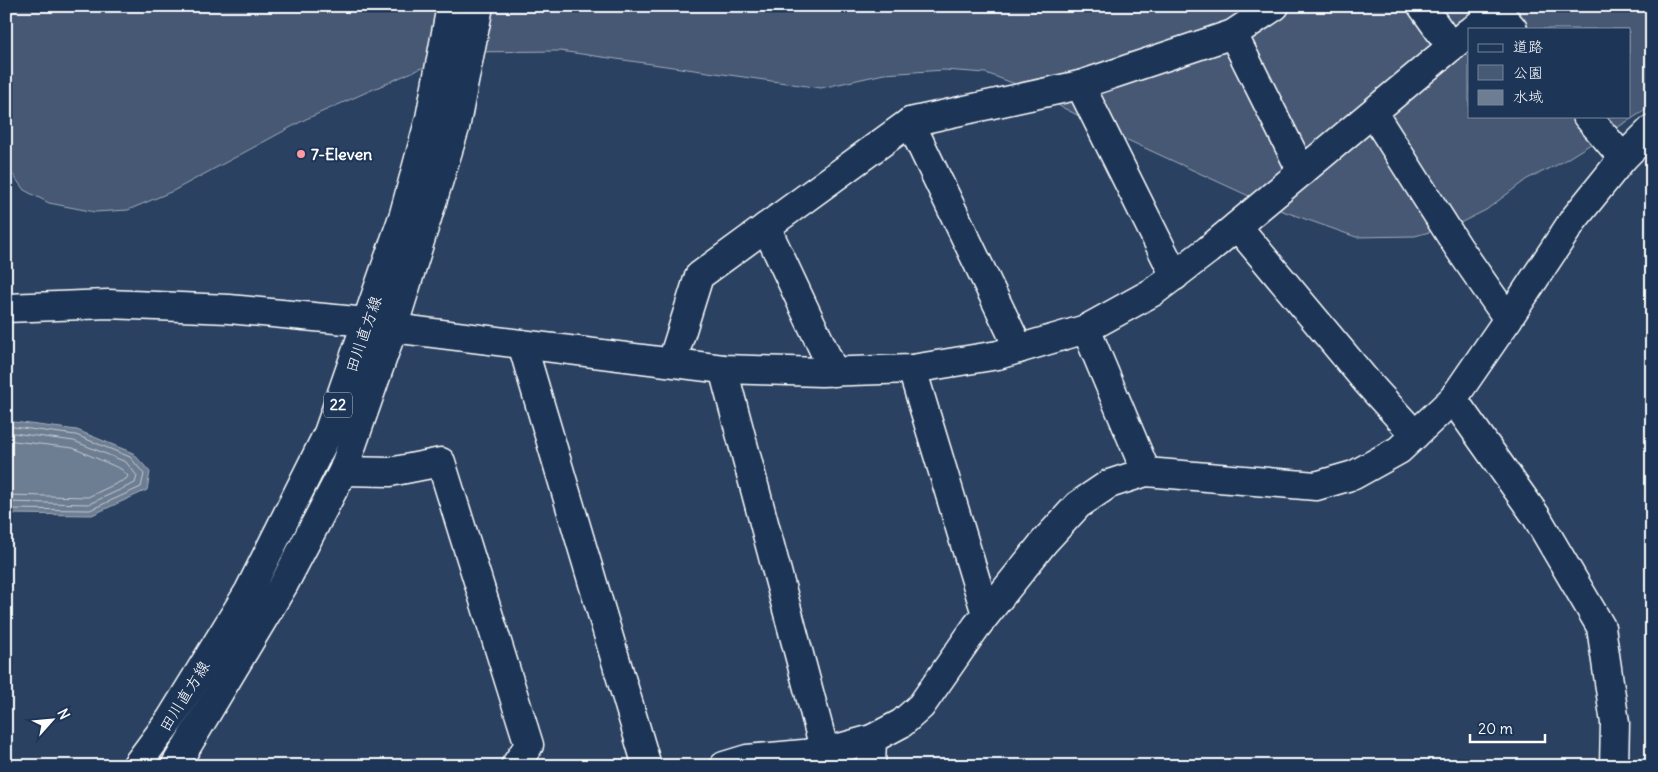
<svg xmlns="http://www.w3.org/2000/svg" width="1658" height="772" viewBox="0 0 1658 772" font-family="Delius,'Klee One',sans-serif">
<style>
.green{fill:#465975;stroke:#a2acba;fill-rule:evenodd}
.water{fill:#6d7d92;stroke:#a7b1be}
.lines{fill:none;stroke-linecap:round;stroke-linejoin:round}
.shore{stroke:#c5cbd3;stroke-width:1}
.street-casing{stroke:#fff;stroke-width:31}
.primary-casing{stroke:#fff;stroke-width:31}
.street{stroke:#1d3557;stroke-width:28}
.primary{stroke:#1d3557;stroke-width:28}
.poi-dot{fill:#ff9aa2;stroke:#1d3557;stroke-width:2}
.labels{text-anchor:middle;stroke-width:4;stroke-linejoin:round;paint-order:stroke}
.shield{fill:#1d3557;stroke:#bbc2cd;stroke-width:1}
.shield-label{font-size:15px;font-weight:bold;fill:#fff}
.poi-label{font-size:16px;font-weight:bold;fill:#fff;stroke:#1d3557;text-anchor:start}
.street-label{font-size:16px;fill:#fff;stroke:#1d3557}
</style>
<rect width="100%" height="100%" fill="#2a4161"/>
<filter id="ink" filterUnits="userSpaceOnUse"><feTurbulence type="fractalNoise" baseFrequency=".02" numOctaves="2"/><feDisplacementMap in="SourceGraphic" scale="10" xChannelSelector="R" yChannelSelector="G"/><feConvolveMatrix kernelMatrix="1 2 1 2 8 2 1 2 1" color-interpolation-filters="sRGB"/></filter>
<g filter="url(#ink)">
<path class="green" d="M6,6H1652V106L1557,165L1527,179L1486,210L1458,224L1415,236L1356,237L1277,209L1108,131L1023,87L986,73L944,70L884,74L821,88L560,51L466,52L419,69L306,119L173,191L128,210L95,212L49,203L24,190L6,165ZM1469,29H1629V116H1469Z"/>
<path class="water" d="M6,421L77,430L133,453L150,472L147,490L92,515L6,514Z"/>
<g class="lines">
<g class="shore">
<path d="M6,426L76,435L130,457L144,474L141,487L90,510L6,509"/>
<path d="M6,432L74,441L126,462L137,476L135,483L89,504L6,502"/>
<path d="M6,440L73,448L121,469L128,476L126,479L88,497L6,495"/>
</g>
<g class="street-casing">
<g id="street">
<path d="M1422,6L1451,47"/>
<path d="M1497,10L1513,29"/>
<path d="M1474,29L1501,6"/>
<path d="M1233,34L1302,172"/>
<path d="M1373,113L1458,247L1508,319"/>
<path d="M1587,116L1623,158"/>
<path d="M1237,226L1367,382L1415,435"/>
<path d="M766,227L834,372"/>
<path d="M1175,276L1080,85L1233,34L1275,6"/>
<path d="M6,308L108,304L229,309L367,322L393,328L723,369L821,372L912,369L998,355L1086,329L1153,292L1208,250L1469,32"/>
<path d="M1086,329L1146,472"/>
<path d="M522,344L647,766"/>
<path d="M1019,349L910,122L1080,85"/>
<path d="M672,362L699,276L910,122"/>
<path d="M723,369L825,752"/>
<path d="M912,369L986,614"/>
<path d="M1453,399L1536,516L1601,627L1615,723L1614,766"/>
<path d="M343,471L390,472L441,462L529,745L515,766"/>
<path d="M724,766L747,759L825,752L872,739L902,723L921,706L976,627L1044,542L1078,505L1109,484L1146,472L1316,486L1354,475L1399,450L1453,399L1508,319L1574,219L1623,158L1652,129"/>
<path d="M871,766L872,739"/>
</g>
</g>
<g class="primary-casing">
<g id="primary">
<path d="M136,766L170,720L249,591L328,433L404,214L430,118L451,6"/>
<path d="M175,766L284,584L343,471L393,328L455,128L479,6"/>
</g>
</g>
<use href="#street" class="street"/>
<use href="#primary" class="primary"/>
</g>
</g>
<circle class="poi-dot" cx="301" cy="154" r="5"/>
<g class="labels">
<rect class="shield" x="324" y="392.5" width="28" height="25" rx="4"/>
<g class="shield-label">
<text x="338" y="410">22</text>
</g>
<g class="poi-label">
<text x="311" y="160">7-Eleven</text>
</g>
<g class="street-label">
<text transform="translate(363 334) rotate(-71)" y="6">田川直方線</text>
<text transform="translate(184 696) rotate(-58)" y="6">田川直方線</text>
</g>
</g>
<rect width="1658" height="772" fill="none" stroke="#1d3557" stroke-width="25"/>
<rect x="12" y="12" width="1633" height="747" fill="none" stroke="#fff" stroke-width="2" filter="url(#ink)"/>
<rect x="1468" y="28" width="162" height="90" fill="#1d3557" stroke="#77869a"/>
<rect x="1478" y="44" width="25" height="8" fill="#1d3557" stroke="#77869a"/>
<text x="1513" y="52" font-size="15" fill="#ffffff">道路</text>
<rect x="1478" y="65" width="25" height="15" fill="#465975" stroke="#77869a"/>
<text x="1513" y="78" font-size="15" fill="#ffffff">公園</text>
<rect x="1478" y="90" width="25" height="15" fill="#6d7d92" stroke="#77869a"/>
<text x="1513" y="102" font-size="15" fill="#ffffff">水域</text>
<g transform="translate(52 720) rotate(63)" stroke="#1d3557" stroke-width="4" paint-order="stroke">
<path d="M0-4L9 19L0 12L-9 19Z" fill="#ffffff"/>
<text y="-8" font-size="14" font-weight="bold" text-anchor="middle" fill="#ffffff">N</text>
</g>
<path d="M1470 734v8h75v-8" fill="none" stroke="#ffffff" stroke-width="2.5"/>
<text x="1478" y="734" font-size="15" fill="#ffffff" stroke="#1d3557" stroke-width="4" paint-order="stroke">20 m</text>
</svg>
